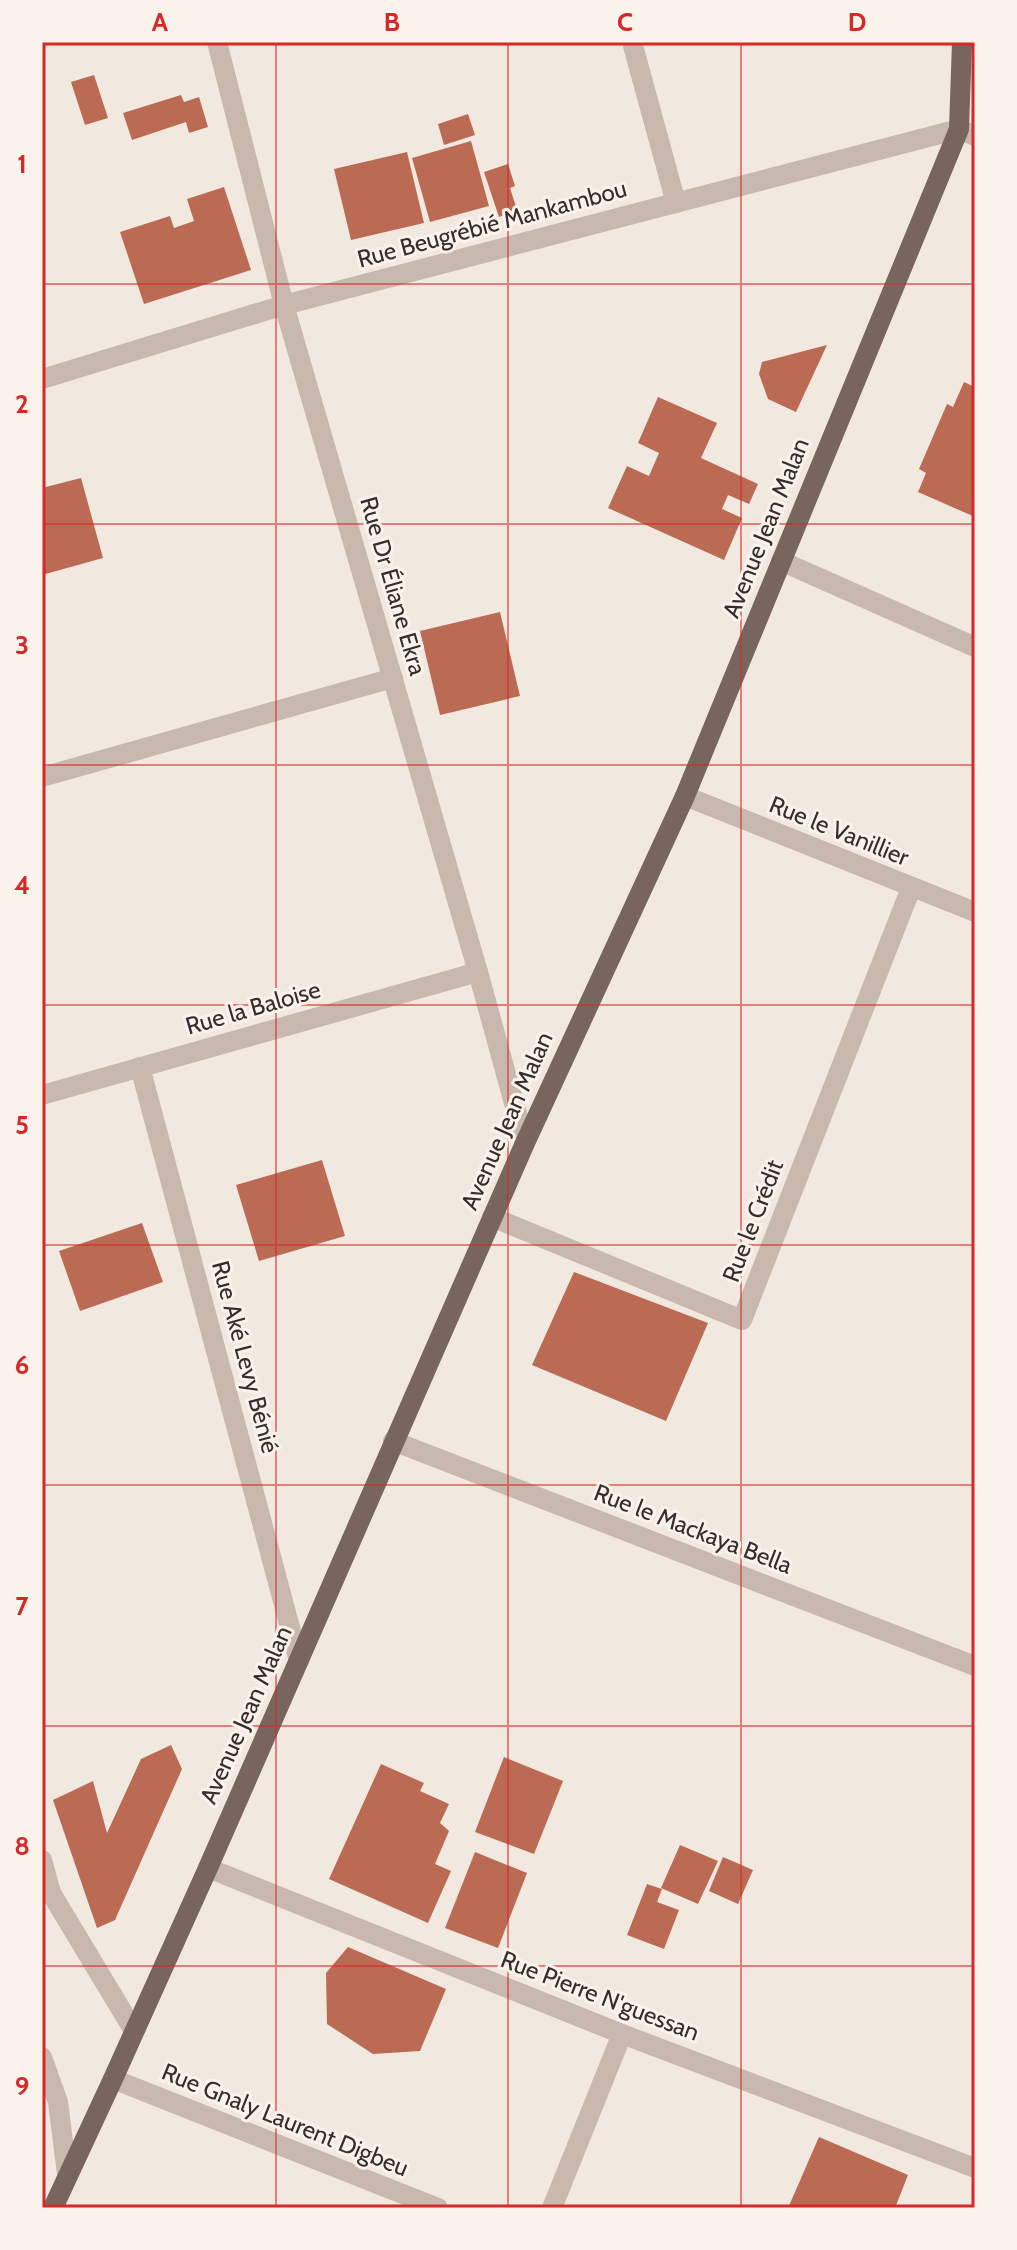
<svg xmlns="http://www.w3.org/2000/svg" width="1017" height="2250" viewBox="0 0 1017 2250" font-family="Cabin,sans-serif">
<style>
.building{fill:#bb6a54}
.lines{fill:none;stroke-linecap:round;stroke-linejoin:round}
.minor{stroke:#c8b8ad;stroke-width:20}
.major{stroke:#78655d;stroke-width:20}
.grid{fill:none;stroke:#d62828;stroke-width:2;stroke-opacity:0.55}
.labels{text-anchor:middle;stroke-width:6;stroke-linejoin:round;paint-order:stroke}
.street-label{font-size:24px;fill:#372e2b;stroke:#f9f3ec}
.neatline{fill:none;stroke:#d62828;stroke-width:3}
.grid-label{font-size:26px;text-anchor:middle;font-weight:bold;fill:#d62828}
</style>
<rect width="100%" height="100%" fill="#f1e8e0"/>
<g class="building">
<path d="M94,75L108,118L85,125L71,82Z"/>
<path d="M181,95L184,102L199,97L208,127L189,133L186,122L132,140L123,113Z"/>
<path d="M468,114L475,135L444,145L438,124Z"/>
<path d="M471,141L489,206L430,222L412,158Z"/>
<path d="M407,152L424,223L351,240L334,169Z"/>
<path d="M508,164L515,186L510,188L517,210L499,217L484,172Z"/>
<path d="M224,187L251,270L144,304L120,232L170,216L174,228L194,221L187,199Z"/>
<path d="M827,345L796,412L768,399L759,374L762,362Z"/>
<path d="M964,382L975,387V517L918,492L926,473L919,469L947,404L953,407Z"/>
<path d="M658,397L717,423L701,458L758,484L749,504L728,495L722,509L742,518L724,560L608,508L627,466L649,476L659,453L638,443Z"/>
<path d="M81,478L103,558L42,575V488Z"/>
<path d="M500,612L520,696L440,715L420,631Z"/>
<path d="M322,1160L345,1236L259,1261L236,1185Z"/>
<path d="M142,1223L163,1282L80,1311L59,1251Z"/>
<path d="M574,1272L708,1323L666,1421L532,1365Z"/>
<path d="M171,1745L182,1769L115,1920L97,1928L53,1800L93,1781L107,1833L141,1759Z"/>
<path d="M504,1757L563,1781L534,1854L475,1832Z"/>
<path d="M381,1764L424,1783L420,1791L449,1804L440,1823L449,1831L435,1864L451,1871L428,1923L329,1879Z"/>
<path d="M680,1845L718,1861L698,1904L661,1888Z"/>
<path d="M475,1852L527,1873L498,1948L445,1928Z"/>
<path d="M723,1857L753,1870L738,1904L709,1891Z"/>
<path d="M647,1884L662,1889L657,1902L679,1910L664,1949L627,1935Z"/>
<path d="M348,1947L446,1989L420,2051L373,2054L327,2024L326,1973Z"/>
<path d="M819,2137L908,2175L895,2208H788Z"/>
</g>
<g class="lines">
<g class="minor">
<path d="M217,42L284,305L478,972L525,1143"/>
<path d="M632,42L676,203"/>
<path d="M42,379L284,305L959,129L975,136"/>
<path d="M781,561L975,647"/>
<path d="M42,777L393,678"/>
<path d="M685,796L975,912"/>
<path d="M140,1067L299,1661"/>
<path d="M42,1095L478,972"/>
<path d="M492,1217L742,1320L911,888"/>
<path d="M393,1441L975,1666"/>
<path d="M42,1860L51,1893L134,2031"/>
<path d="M208,1868L622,2034L975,2168"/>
<path d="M42,2057L58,2102L67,2174"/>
<path d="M113,2079L438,2208"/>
<path d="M552,2208L622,2034"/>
</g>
<path class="major" d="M53,2208L113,2079L208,1868L525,1143L685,796L959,129L962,42"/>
</g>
<path class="grid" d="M276,42V2208M508,42V2208M741,42V2208M42,284H975M42,524H975M42,765H975M42,1005H975M42,1245H975M42,1485H975M42,1726H975M42,1966H975"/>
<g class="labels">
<g class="street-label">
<text transform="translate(492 224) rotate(-15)" y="8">Rue Beugrébié Mankambou</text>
<text transform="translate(766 528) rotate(-68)" y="8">Avenue Jean Malan</text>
<text transform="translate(393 586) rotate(74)" y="8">Rue Dr Éliane Ekra</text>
<text transform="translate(839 831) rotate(22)" y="8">Rue le Vanillier</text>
<text transform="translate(253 1008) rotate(-16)" y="8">Rue la Baloise</text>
<text transform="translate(507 1121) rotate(-66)" y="8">Avenue Jean Malan</text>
<text transform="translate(753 1221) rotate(-69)" y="8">Rue le Crédit</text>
<text transform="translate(245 1357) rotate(75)" y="8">Rue Aké Levy Bénié</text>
<text transform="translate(693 1529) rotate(21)" y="8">Rue le Mackaya Bella</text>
<text transform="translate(246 1715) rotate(-66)" y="8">Avenue Jean Malan</text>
<text transform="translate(600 1996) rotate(21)" y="8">Rue Pierre N'guessan</text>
<text transform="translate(285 2120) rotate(22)" y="8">Rue Gnaly Laurent Digbeu</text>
</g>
</g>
<rect width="1017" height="2250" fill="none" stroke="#f9f3ec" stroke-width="88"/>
<rect x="44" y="44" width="929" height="2162" class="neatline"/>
<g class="grid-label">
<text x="160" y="31">A</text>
<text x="392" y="31">B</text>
<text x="625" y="31">C</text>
<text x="857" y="31">D</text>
<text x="22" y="173">1</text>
<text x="22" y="413">2</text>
<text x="22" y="654">3</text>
<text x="22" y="894">4</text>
<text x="22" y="1134">5</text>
<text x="22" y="1374">6</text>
<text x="22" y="1615">7</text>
<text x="22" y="1855">8</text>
<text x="22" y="2095">9</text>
</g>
</svg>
